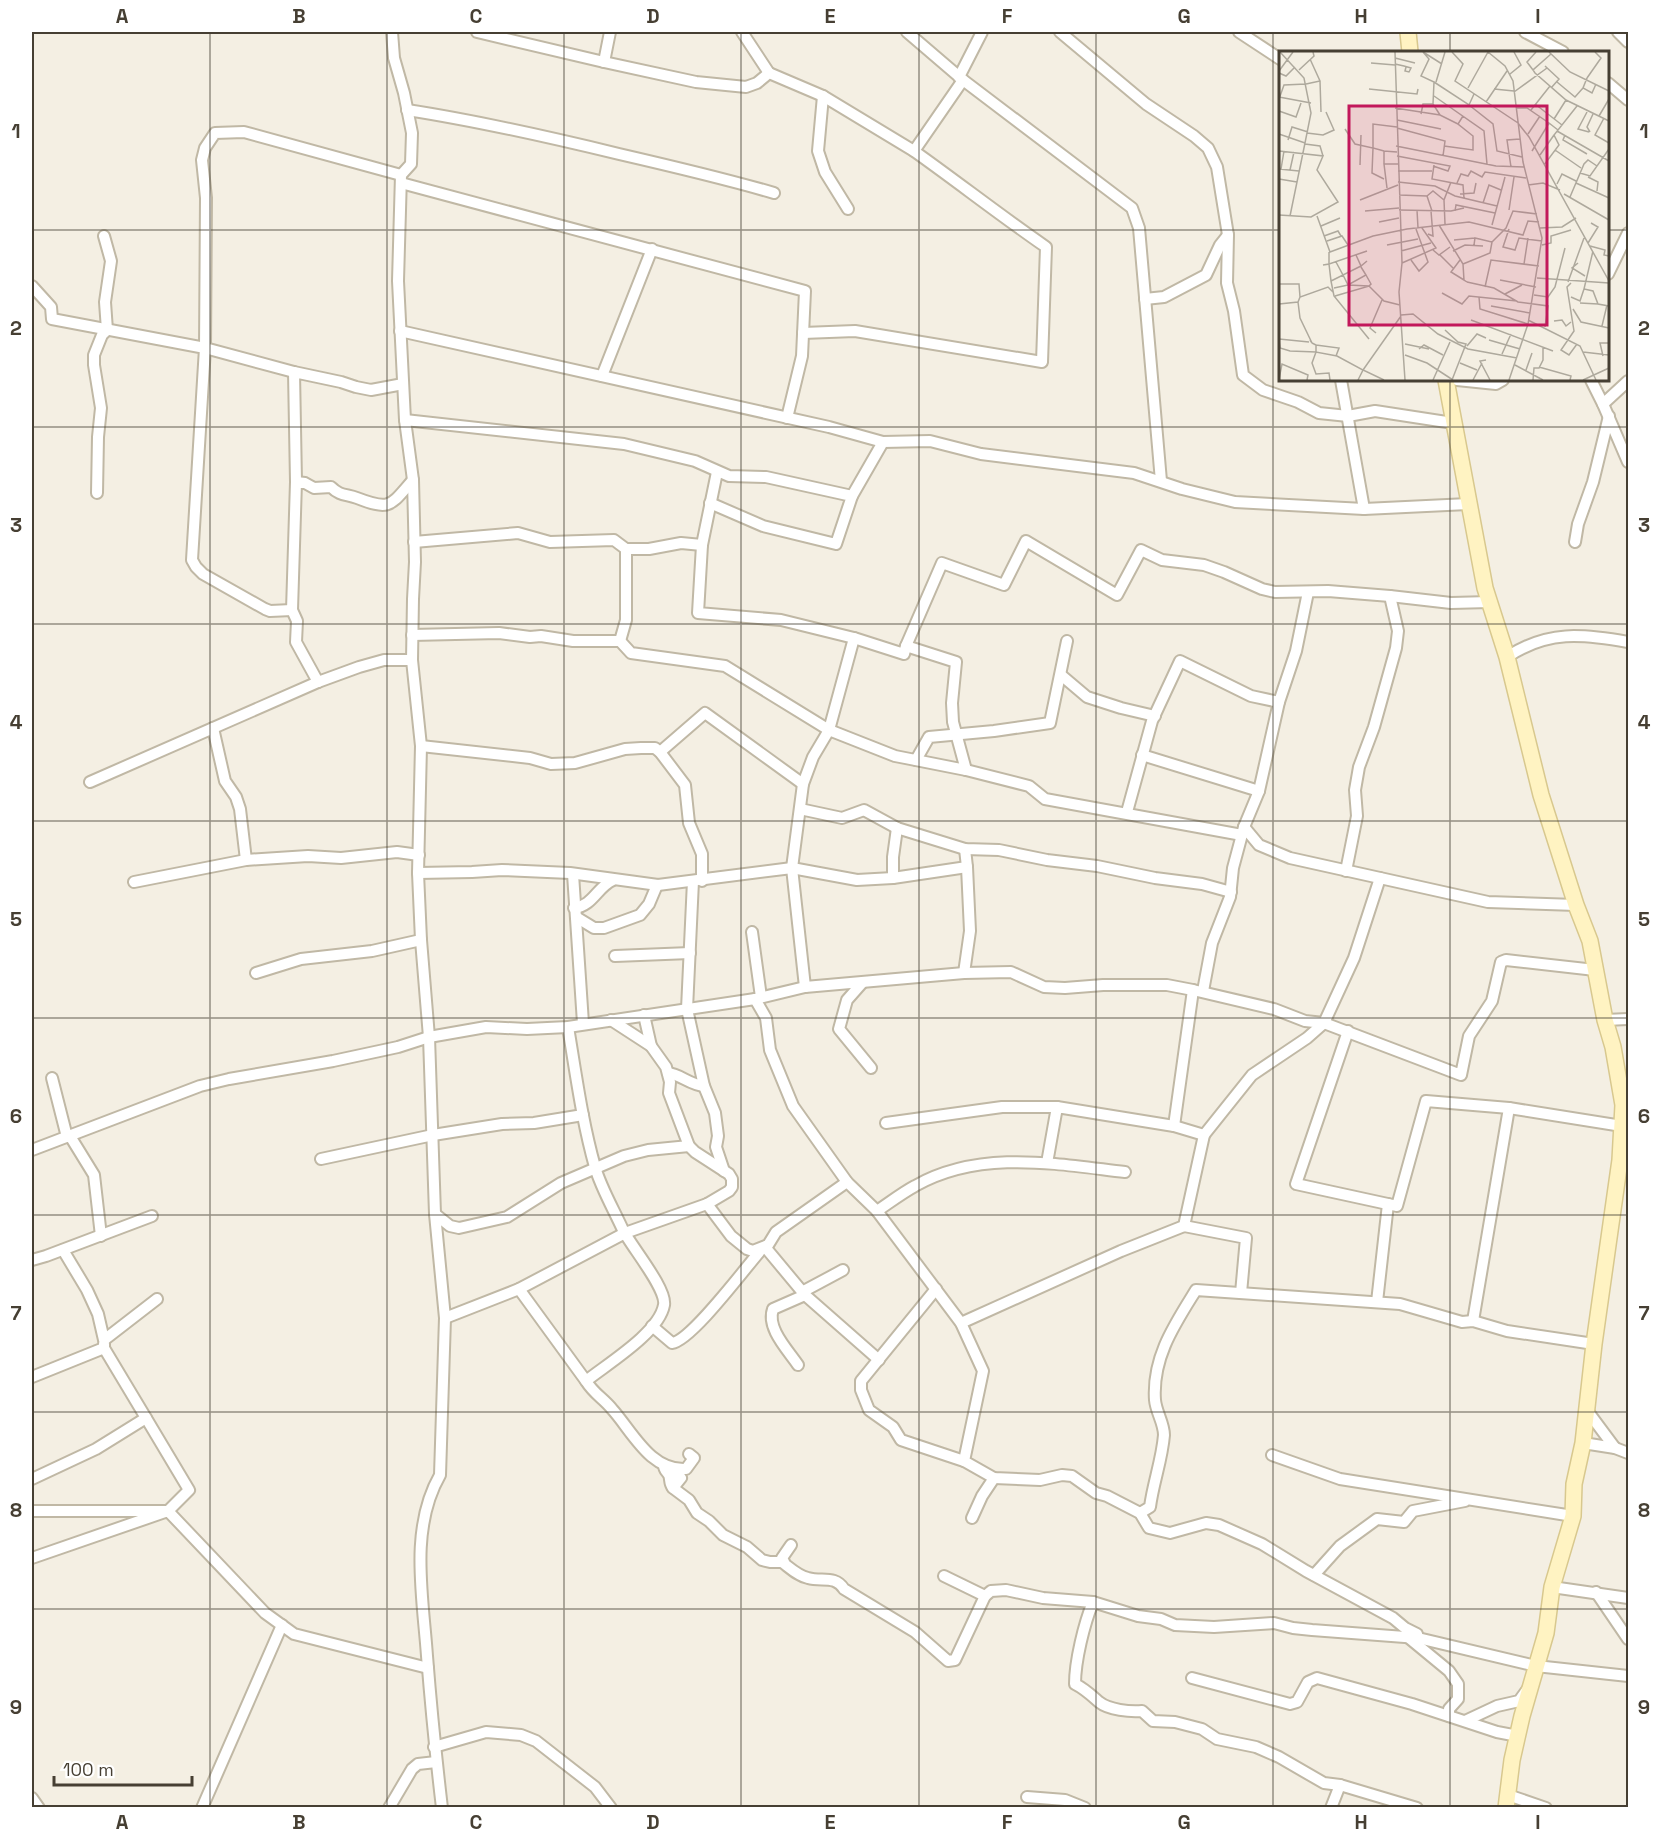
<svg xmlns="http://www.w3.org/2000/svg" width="1660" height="1839" viewBox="0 0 1660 1839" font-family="'Space Grotesk',sans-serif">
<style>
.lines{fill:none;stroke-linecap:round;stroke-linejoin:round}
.street-casing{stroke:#c0b8a5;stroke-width:14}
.secondary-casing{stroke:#d8c88e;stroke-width:18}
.street{stroke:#fff;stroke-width:10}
.secondary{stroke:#fff3c2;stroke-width:15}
.grid{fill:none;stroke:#463f33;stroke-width:1.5;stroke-opacity:0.55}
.inset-road{fill:none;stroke:#aea99d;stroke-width:1.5}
.view{fill:#c2185b;fill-opacity:0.15;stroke:#c2185b;stroke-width:3}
.inset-edge{fill:none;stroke:#463f33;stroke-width:3}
.neatline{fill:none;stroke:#463f33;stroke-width:2}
.grid-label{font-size:20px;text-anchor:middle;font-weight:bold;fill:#463f33}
</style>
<rect width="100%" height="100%" fill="#f4efe3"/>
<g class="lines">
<g class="street-casing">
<g id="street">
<path d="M392,32L394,58L404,93L412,133L411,164L401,175L398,281L405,420L413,480L415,562L413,599L412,660L421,746L418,873L421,940L429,1037L435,1214L445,1318L440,1475C409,1529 423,1597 427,1656C431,1707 436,1757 442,1808"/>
<path d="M477,32L604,62L696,82L746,87L757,83L769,73L823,96L914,151"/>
<path d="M742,32L769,73"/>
<path d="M907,32L963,80L1132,208L1139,228L1161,481"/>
<path d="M1060,32L1146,104L1194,136L1208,148L1217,167L1228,235L1227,283L1234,311L1243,375L1263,390L1298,402L1319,413L1348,416L1375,411L1453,423"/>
<path d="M1239,32L1280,59"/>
<path d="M1525,32L1563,52"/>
<path d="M1618,32L1628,42"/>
<path d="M604,62L610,32"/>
<path d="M959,77L982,32"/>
<path d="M1608,83L1628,100"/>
<path d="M823,96L818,151L825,172L848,209"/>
<path d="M407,110C479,121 549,137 619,154C671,166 723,178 774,193"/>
<path d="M401,183L805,291L802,356L787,418"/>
<path d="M1608,274L1628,233"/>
<path d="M32,286L51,307L52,319L205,348L192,560L196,567L203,574L265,609L270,611L292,610"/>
<path d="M1145,299L1164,297L1206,275L1220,245L1228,235"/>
<path d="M400,331L829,427L883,442L930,441L981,454L1134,473L1182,489L1235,502L1364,509L1468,504"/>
<path d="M803,333L855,331L1042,362L1046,247C1001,216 959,183 914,151L963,80"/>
<path d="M294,372L205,348L206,198L202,160L205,148L215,133L244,132L401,175"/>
<path d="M602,376L652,249"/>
<path d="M1341,380L1364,509"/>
<path d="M1457,380L1496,384L1503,380"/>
<path d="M1591,380L1603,404L1628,462"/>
<path d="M1603,404L1628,381"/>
<path d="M405,420L624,444L695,461L729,476L766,477L852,496L836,544L763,526L710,503"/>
<path d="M717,472L702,545L698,613L781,620L854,638L904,654L906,646L956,662L952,703L953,722L966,770"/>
<path d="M296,482L294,372L341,382L356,387L371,390L403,384"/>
<path d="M97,493L98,437L101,408L94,365V355L102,335L107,330L105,302L111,261L104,236"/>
<path d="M852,496L883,442"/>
<path d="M414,542L518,533L550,542L614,540L626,549H649L681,543L702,545"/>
<path d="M1575,542L1578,524L1593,482L1609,416"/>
<path d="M412,635L499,633L530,637L541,636L573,641H620L631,653L725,666L829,730L895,756L966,770L1029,786L1045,799L1242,835"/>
<path d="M620,641L626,620V549"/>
<path d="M906,646L942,563L1004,585L1026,541L1117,595L1141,550L1162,560L1204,565L1224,572L1262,589L1275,592L1328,591L1390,596L1451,603L1490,602"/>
<path d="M1507,657C1548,630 1582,634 1628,642"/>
<path d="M1061,675L1087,697L1121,708L1155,716"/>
<path d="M318,682L296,642L297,621L292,610L296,482L305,483L314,488L331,487C340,496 346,494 357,498C391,511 390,506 413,480"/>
<path d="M213,728L225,781L236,797L240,809L246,860"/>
<path d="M421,746L530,758L551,764L575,763L625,749L641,748H655L660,752L685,785L689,823L702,854V881"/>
<path d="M660,752L705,713L803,784"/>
<path d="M1142,755L1259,791"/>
<path d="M916,760L929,737L994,731L1050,723L1067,641"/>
<path d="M90,782L318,682L359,667L384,660H412"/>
<path d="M800,809L842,818L864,810L897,828"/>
<path d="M1127,812L1152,721L1180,661L1251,696L1279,702"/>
<path d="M1244,827L1259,845L1290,858L1380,878"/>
<path d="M1346,871L1357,816L1355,790L1359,767L1374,727L1396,648L1398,631L1390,596"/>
<path d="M418,873L472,872L502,870L570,873L658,885L792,868L857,880L893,878L967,867L965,849"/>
<path d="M573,874L583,1023"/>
<path d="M893,878V857L897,828L965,849L999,850L1047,860L1097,866L1155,878L1202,884L1231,892"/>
<path d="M134,882L246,860L308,856L341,858L397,852L419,855"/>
<path d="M574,908C593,906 597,887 613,880"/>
<path d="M576,917L594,928H604L640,915L649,904L657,885"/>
<path d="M752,932L761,997"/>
<path d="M615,956L690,953"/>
<path d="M256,973L301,959L372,951L421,940"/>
<path d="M964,973L970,931L967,867"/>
<path d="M862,983L847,1000L839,1029L871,1068"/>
<path d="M805,987L792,868L803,784L813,757L829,730L854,638"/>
<path d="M1203,991L1212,943L1230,897L1233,868L1244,827L1259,791L1279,702L1296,651L1308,592"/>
<path d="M755,999L766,1018L770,1050L793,1106L847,1182L877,1211L961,1323L983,1371L964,1461L994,1478L1040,1480L1062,1475L1072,1476L1096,1493L1107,1496L1140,1513L1149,1528L1170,1533L1206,1523L1219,1525L1262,1544L1306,1571L1393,1618L1405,1628L1417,1634L1418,1638L1536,1666L1628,1676"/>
<path d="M644,1015L651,1046"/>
<path d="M1605,1020L1628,1019"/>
<path d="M1348,1031L1296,1184L1397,1206L1426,1101L1509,1108L1622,1126"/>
<path d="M668,1073C680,1074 690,1085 704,1086L687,1009L693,881"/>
<path d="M52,1078L67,1137"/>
<path d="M704,1086L715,1113L718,1136L716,1147L724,1171"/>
<path d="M886,1123L1002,1107H1057"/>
<path d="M1174,1126L1193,990"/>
<path d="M1204,1135L1252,1075L1307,1038L1324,1023L1354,958L1380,878L1488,902L1576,905"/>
<path d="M70,1136L94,1175L101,1236"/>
<path d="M32,1150L200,1086L229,1079L333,1061L398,1047L429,1037L486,1027L527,1029L568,1027L755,999L805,987L964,973L1011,972L1044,987L1065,988L1103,985H1167L1193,990L1274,1009L1305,1021L1324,1023L1461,1075L1469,1036L1492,1001L1501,962L1506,960L1595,970"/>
<path d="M321,1159L433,1135L502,1124L534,1123L583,1115"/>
<path d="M707,1204L731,1236L747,1249L753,1251L768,1245L776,1232L847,1182"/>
<path d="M877,1211C889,1203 902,1193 915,1186C980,1149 1056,1164 1125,1172"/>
<path d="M435,1214L450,1226L459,1228L507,1217L561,1183L624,1156L648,1150L689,1146"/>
<path d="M1184,1226L1246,1238L1241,1293"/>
<path d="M765,1247L805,1295L879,1360"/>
<path d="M63,1250L87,1290L98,1314L104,1340L157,1299"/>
<path d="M32,1260L46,1256L152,1216"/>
<path d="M519,1289L586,1381C607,1364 659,1333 664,1305C667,1289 631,1246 623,1230C614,1210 601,1188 595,1167C582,1121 576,1074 568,1027"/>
<path d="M936,1289L861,1381V1390L869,1410L893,1427L901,1440L964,1461"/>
<path d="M802,1292L843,1270"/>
<path d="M1377,1302L1388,1204"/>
<path d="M445,1318L519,1289L625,1233L707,1204L729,1191L732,1187V1179L729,1174L695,1152L689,1146L669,1093L670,1082L666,1067L651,1046L611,1020"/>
<path d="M1473,1321L1509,1108"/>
<path d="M961,1323L1121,1251L1184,1226L1204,1135L1174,1126L1057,1107L1047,1163"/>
<path d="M652,1326L672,1343C691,1341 746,1267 761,1250"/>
<path d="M798,1365C788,1350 766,1328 773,1309L805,1295"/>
<path d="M32,1377L104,1348V1344"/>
<path d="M586,1381C594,1394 603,1398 612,1409C632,1431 650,1471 686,1469L694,1458L689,1454"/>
<path d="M1586,1409L1615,1448"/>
<path d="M1583,1443L1615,1448L1628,1453"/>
<path d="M1272,1455L1340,1479L1573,1516"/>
<path d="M664,1465C664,1471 667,1471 669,1475C671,1480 669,1483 673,1488L681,1478L674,1469"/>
<path d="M32,1479L96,1449L146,1418L104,1348"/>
<path d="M673,1488L689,1500L697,1513L709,1521L723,1535L747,1547L762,1560L770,1562H784L782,1558L791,1545"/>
<path d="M32,1511H168L189,1490L146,1418"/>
<path d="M1140,1513L1150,1507C1153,1483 1162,1460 1164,1435C1164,1423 1156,1412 1155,1400C1152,1357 1175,1324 1196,1290L1400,1304L1462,1322L1473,1321L1507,1331L1594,1344"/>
<path d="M972,1518L982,1496L994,1478"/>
<path d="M32,1558L168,1511L265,1613L294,1634L428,1668"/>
<path d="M782,1562C790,1568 798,1576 808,1578C822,1582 835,1575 844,1589L915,1632L948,1661L955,1660L985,1596L991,1591L1006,1590L1043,1598L1093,1602L1138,1616L1161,1619L1175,1625L1214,1627L1274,1623L1293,1628L1312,1630L1418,1638"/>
<path d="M1314,1575L1340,1546L1377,1519L1404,1522L1413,1511L1465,1501"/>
<path d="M944,1576L985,1596"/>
<path d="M1552,1587L1628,1598"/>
<path d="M1596,1592L1628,1639"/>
<path d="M1093,1602C1084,1624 1075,1661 1075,1684C1085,1689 1091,1695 1099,1702C1109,1710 1130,1712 1142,1711L1153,1721L1175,1722L1202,1729L1217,1739L1256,1747L1279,1757L1324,1783L1340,1785L1417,1808"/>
<path d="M1409,1638L1449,1671L1458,1684V1699L1449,1709V1716"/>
<path d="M1192,1678L1290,1704L1297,1702L1308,1682L1317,1678L1412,1704L1497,1732L1518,1736"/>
<path d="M1465,1721L1497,1706L1519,1701L1527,1690"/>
<path d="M434,1747L486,1732L521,1735L536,1741L595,1787L611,1808"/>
<path d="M1508,1795L1546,1808"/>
<path d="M1027,1797L1065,1800L1085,1808"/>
<path d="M32,1798L39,1808"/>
<path d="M202,1808L282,1625"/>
<path d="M389,1808L412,1769L418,1764L436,1762"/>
<path d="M1331,1808L1340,1785"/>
</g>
</g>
<g class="secondary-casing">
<g id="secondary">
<path d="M1408,32L1410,52"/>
<path d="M1446,380L1485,588L1507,657L1541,795L1576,905L1590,941L1605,1020L1613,1047L1623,1105L1620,1160L1594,1344L1583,1443L1574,1484L1573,1516L1552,1587L1546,1633L1522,1716L1512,1760L1506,1808"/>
</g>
</g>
<use href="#street" class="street"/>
<use href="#secondary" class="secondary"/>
</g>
<path class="grid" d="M210,32V1808M387,32V1808M564,32V1808M741,32V1808M919,32V1808M1096,32V1808M1273,32V1808M1450,32V52M32,230H1280M1608,230H1628M1450,380V1808M32,427H1628M32,624H1628M32,821H1628M32,1018H1628M32,1215H1628M32,1412H1628M32,1609H1628"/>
<g transform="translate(1279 51)">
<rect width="330" height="330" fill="#f4efe3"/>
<path class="inset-road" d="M116,1L123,212L120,241L126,329M173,1L184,13L176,30L239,72L250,86L330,230M209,1L226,15L234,30L244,111L263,187L249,273L230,329M270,1L291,21L330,40M272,3L254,19L256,22L287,49L330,70M116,7L136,12M92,12L116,14M116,13L125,15L132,17L130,21L126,20L127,16M266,15L280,28L272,37M20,19L35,5L34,1M254,19L248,11L257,1M0,20L14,1M0,22L7,25L16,16M231,23L242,14L235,1M308,27L322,7L316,1M308,27L304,37L313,42L317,33M41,30L42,61M155,31L190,54L195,43M157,31L166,1M278,31L296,46L304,37M27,33L41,30L31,8M189,37L209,1M90,38L138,43L139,38M215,38L235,40M235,41L268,17M155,45L205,80L208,113M0,46L32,52M0,48L5,34L27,33M207,51L228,20M256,53L283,74M190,54L214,73L218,100L243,106M116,57L161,64L179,73M237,57H248L270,72M252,59L271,35M0,60L17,66L22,52M308,61L299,78L310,81M142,63L144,53H154M161,64L154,53L155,31L142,25L150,8L144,1L163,13M320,65L330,48M325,67L316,84L330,92M275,68L287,49M118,69L162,78M118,77L166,90L164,105M66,78L76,93L94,97L93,122L105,128M278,80L330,110M311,81L308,76L314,63M28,82L44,84L55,79L47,61M0,83L26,92L32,62L25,27L1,1M249,83L261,65M286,84L284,89L308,103M9,89L13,76L29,81M26,93L41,95L44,105M117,95L217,115L245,116M165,95L194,99V85L179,73L184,65M276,99L302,117M0,100L44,105L38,119L59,151L32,166L0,164M105,100L94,97V73L118,76M253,100L270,72L279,79M261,104L275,84M118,105L171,115L169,120L154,115M105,113V100L118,101M81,114L82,84M155,114L153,128L184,134L185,147M265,114L280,94L275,84L298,55M232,116L228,89L241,88M0,118L20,120M2,118L5,100M11,119L15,101M119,120H153M301,122L311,125L330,98M309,126L319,131L318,140M0,128L18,131M119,131L156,135L176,145L218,155M178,132L182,123L189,125L192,120L203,126L206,121L247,127M297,132L330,147M278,133L283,123L297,130M249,134L264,132L281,139M108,137L105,113H119M181,143L195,142L197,132M285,143L330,169M120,144L148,145L153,160M148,145L154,140L165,149M291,146L305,113L309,109L318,115M81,149L119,134M204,152L210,134L222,139M120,159L172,160L185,157M138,159L139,177M230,159L235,126M86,160L120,157M176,160L177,154L216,162M11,165L26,92M38,165L51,201L94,185L128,178L190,171L244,184L249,170L260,171M100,171L120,167M166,173L165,149L172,131M160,174L184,213L185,229L188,231M213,174L226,126M42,175L61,167M261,177L283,176L297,167M230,178L224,196L236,199L240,187L263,190M149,183L154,185L152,160M45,185L59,180L62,185M175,189L196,187M48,190L63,185L69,194M213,191L227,177L234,160L258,163M309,192L319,176L312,172M108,194L139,188M263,194L272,192V185L292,179M311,195L326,199L325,204L330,205M154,199L160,204L171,196M122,200L152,192M174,200L186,194L204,195M314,200L305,238L314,240L319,253L330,255M77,204L82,215L88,210M161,204L174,217M132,209L140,220L149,211L137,178M181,209L172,221L185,229M57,211L64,224L82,215M123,212L157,197L143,177M299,212L293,217L306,225M184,213L211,202L213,191L196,187L195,194M245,213L249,187M44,214L50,213V201M82,216L87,224L69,234L64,224L52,230L50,213L88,200M258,227L330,232M221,229L257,236M52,230L55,245L90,288M188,231L215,237L239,251L269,255L266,276M289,231L305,187M292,232L288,236L295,280L282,299L290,304L298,293M0,233H20L21,246M206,236L212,209L260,215M55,237L69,234L90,235L92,233L87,224M163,242L183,253L190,245L238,250M226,243L243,234M255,244L269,246L276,236L286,197M56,245L90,235L105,250L121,254M200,246L201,258L249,273M292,246L301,250L305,238M19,251L21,267L33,292L31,289M301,252L319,253M0,253L19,251L21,246L49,236L54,241M212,255L251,262M294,258L302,271L330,277M122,264L134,263L159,283L189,298L238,307M192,269L274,300M249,269L301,295L317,329M275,270L283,269L287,275L292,271M323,275L328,254M166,279L179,291L187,293L173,329M97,282L91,277L103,249M0,288L30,291M0,289L1,297L11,300L37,301V294L33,292M210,289L241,298M126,293L150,298M37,294L60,297L57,305M188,295L198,283L207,287M140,298L145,294L164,304M304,301L330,304M223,303L232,283M126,304L148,312L174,329M324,305L321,292H330M207,309L201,310L211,329M181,312L198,319M236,314L264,329M260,316L292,325L291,329M247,319L253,302M0,328L3,313L29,324L28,329M51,329L50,322L37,323L33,312L37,301L58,305L84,319L79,329M105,329L84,319L122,265M154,329L171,291M194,329L203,312M254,329L255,317H260L264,309V296M304,329L330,317"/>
<path class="view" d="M70,55H268V274H70Z"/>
<rect width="330" height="330" class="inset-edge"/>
</g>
<rect width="1660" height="1839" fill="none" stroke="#ffffff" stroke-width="66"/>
<path d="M54 1776v9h138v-9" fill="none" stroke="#463f33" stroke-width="3"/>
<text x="63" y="1776" font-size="18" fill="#463f33" stroke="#ffffff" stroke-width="4.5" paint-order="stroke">100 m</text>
<rect x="33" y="33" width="1594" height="1773" class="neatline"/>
<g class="grid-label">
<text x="122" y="23">A</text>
<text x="299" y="23">B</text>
<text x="476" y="23">C</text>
<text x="653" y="23">D</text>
<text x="830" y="23">E</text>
<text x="1007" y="23">F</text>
<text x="1184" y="23">G</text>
<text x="1361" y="23">H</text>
<text x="1538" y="23">I</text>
<text x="16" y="138">1</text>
<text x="1644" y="138">1</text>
<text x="16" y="335">2</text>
<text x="1644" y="335">2</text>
<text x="16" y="532">3</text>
<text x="1644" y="532">3</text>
<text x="16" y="729">4</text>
<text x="1644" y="729">4</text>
<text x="16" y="926">5</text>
<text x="1644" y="926">5</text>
<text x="16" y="1123">6</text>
<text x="1644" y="1123">6</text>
<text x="16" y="1320">7</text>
<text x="1644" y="1320">7</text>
<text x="16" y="1517">8</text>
<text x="1644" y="1517">8</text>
<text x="16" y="1714">9</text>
<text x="1644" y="1714">9</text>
<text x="122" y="1829">A</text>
<text x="299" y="1829">B</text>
<text x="476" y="1829">C</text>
<text x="653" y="1829">D</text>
<text x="830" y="1829">E</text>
<text x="1007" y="1829">F</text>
<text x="1184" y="1829">G</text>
<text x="1361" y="1829">H</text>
<text x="1538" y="1829">I</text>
</g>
</svg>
